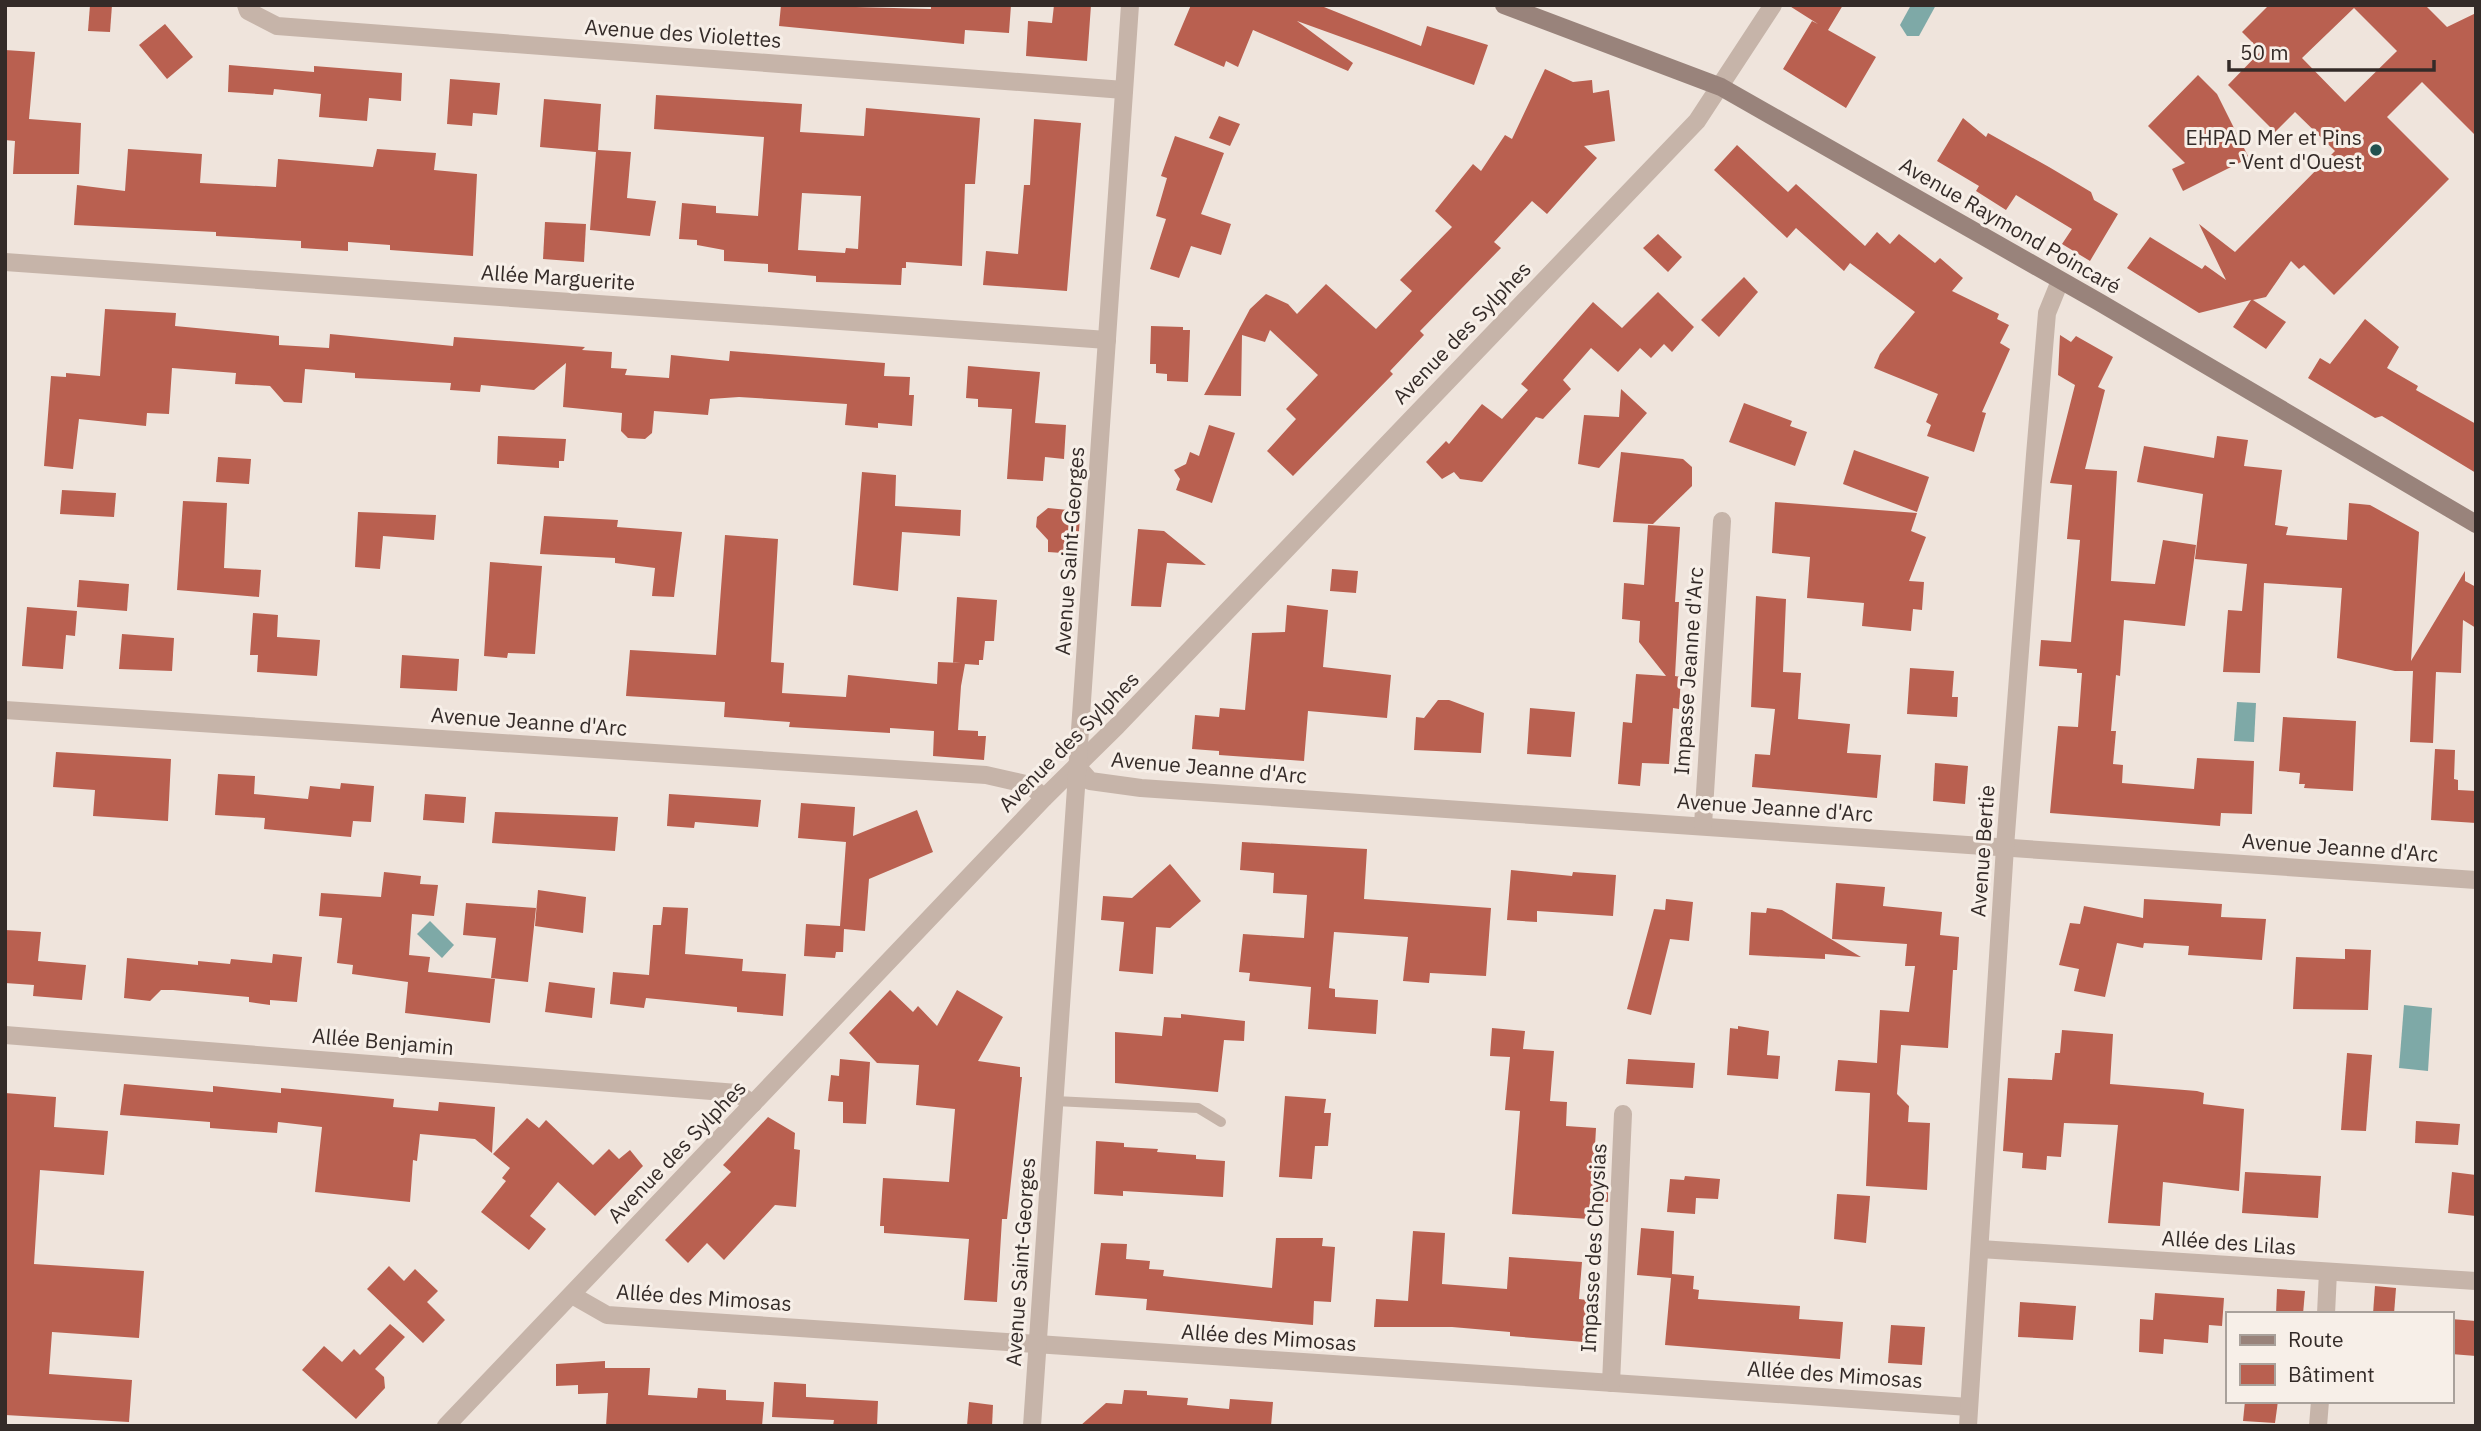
<svg xmlns="http://www.w3.org/2000/svg" width="2481" height="1431" viewBox="0 0 2481 1431" font-family="'IBM Plex Sans',sans-serif">
<style>
.water{fill:#7ea9a7}
.building{fill:#b96050;fill-rule:evenodd}
.lines{fill:none;stroke-linecap:round;stroke-linejoin:round}
.lane{stroke:#c6b4a9;stroke-width:10}
.street{stroke:#c6b4a9;stroke-width:18}
.secondary{stroke:#99837b;stroke-width:18}
.poi-dot{fill:#225150;stroke:#f7efe8;stroke-width:2.5}
.labels{text-anchor:middle;stroke-width:6;stroke-linejoin:round;paint-order:stroke}
.street-label{font-size:21px;fill:#342b28;stroke:#f7efe8}
.poi-label{font-size:21px;fill:#342b28;stroke:#f7efe8;text-anchor:end}
</style>
<rect width="100%" height="100%" fill="#efe4dc"/>
<g class="water">
<path d="M1911,5H1936L1919,36H1907L1900,25Z"/>
<path d="M2237,702L2256,703L2254,742L2234,741Z"/>
<path d="M430,921L454,945L442,958L417,934Z"/>
<path d="M2404,1005L2432,1008L2428,1071L2399,1068Z"/>
</g>
<g class="building">
<path d="M90,5H112L110,32L88,31Z"/>
<path d="M781,5L931,9V5H1011L1009,33L965,30L964,44L779,26Z"/>
<path d="M1054,5H1091L1087,61L1026,56L1028,21L1052,23Z"/>
<path d="M1191,5H1319L1421,46L1427,26L1488,45L1474,85L1297,21L1353,63L1348,71L1253,30L1238,67L1226,61L1224,67L1174,45Z"/>
<path d="M1788,5H1843L1828,30L1876,57L1846,108L1783,69L1812,21L1818,24Z"/>
<path d="M2269,5H2425L2447,27L2476,13V136L2422,82L2387,117L2449,179L2334,295L2304,265L2299,269L2291,261L2266,297L2253,300L2286,322L2266,349L2233,327L2251,300L2199,313L2127,268L2150,237L2202,269L2205,265L2226,280L2199,224L2235,252L2335,151L2295,112L2275,132L2228,85L2261,51L2242,32ZM2354,8L2397,51L2345,102L2302,58Z"/>
<path d="M165,24L193,57L167,79L139,45Z"/>
<path d="M5,50L35,52L29,119L81,123L79,174H13L15,141L5,140Z"/>
<path d="M229,65L314,72V66L402,73L401,101L369,98L367,121L319,117L321,94L274,89L273,95L228,92Z"/>
<path d="M1545,69L1573,82L1592,80L1593,93L1609,90L1615,141L1584,146L1597,158L1547,214L1532,201L1494,242L1501,248L1420,331L1424,335L1390,371L1393,374L1293,476L1267,451L1296,419L1286,409L1318,375L1270,330L1265,342L1242,335L1241,396L1204,395L1250,309L1266,294L1288,304L1297,314L1326,284L1376,329L1412,291L1400,280L1452,227L1435,211L1473,164L1481,171L1505,135L1512,139Z"/>
<path d="M2198,75L2217,94L2249,158L2183,191L2172,169L2185,163L2148,126Z"/>
<path d="M450,79L500,83L497,115L473,113L472,126L447,124Z"/>
<path d="M656,95L802,104L800,132L864,136L866,108L980,118L975,184H965L962,266L906,262V268H902L901,285L816,282V276L768,272V264L724,261V250L697,245V240L679,239L682,203L716,206V213L758,216L764,137L654,129ZM802,193L861,196L858,249L846,248L845,253L798,250Z"/>
<path d="M544,99L601,104L598,150L631,152L627,198L656,201L650,236L590,230L596,152L540,147Z"/>
<path d="M1219,116L1240,124L1230,146L1209,138Z"/>
<path d="M1963,118L1986,137L1988,133L2049,167L2091,192L2094,200L2118,214L2090,261L2062,244L2072,229L2016,195L2006,210L1976,191L1979,186L1937,161Z"/>
<path d="M1034,119L1081,123L1067,291L983,285L986,251L1018,254L1024,185H1030Z"/>
<path d="M1175,136L1224,153L1201,214L1231,224L1221,255L1191,246L1179,278L1150,269L1166,219L1156,216L1167,178L1161,176Z"/>
<path d="M1737,145L1788,192L1796,184L1865,246L1877,232L1890,244L1899,234L1935,263L1940,258L1963,278L1952,291L1999,314L1997,319L2009,325L2000,343L2010,349L1982,412L1986,413L1974,452L1927,436L1931,425L1926,422L1938,394L1874,368L1880,354L1915,312L1850,263L1844,271L1796,228L1787,238L1740,194L1714,170Z"/>
<path d="M128,149L202,154L200,183L276,187L278,159L373,167L377,149L436,153L434,170L477,174L473,256L390,250V245L348,242V251L301,248V241L216,236V232L74,225L77,185L125,191Z"/>
<path d="M545,222L586,224L584,262L543,259Z"/>
<path d="M1658,234L1682,257L1668,272L1643,248Z"/>
<path d="M1744,277L1758,292L1719,337L1701,320Z"/>
<path d="M1658,292L1694,327L1672,352L1664,344L1651,358L1640,348L1618,372L1591,348L1563,380L1571,389L1543,419L1536,417L1482,482L1460,479L1454,472L1442,479L1426,462L1446,441L1449,444L1482,404L1502,419L1528,390L1521,384L1593,302L1622,328Z"/>
<path d="M105,309L176,313L175,326L279,336V345L329,348L330,334L453,346L454,337L585,347L582,350L612,352L611,368L627,369L625,375L669,378L671,355L729,361L730,351L885,363L884,376L910,377L909,395H914L912,426L878,423V428L845,425L847,404L739,397L710,399L708,415L654,411L652,433L645,439L628,438L621,431L622,413L563,407L566,363L534,390L481,385L480,392L450,390L451,383L355,378V373L305,369L302,403L284,402L270,386L235,384L236,373L172,368L169,414L147,413L146,426L79,419L73,469L44,466L51,376L66,377V373L100,376Z"/>
<path d="M2365,319L2399,347L2387,368L2418,386L2416,390L2476,424V473L2382,416L2375,418L2308,378L2320,358L2330,364Z"/>
<path d="M1151,326L1183,327V330H1190L1188,382L1167,381V374L1156,373V364H1150Z"/>
<path d="M2060,335L2071,342L2076,336L2113,357L2098,387L2105,390L2085,469L2117,471L2111,581L2155,584L2163,540L2196,545L2185,626L2124,620L2120,676L2116,675L2111,731H2116L2113,764L2123,765L2122,783L2194,789L2197,758L2254,761L2252,814L2221,813L2220,826L2050,813L2058,726L2078,727L2082,673H2077V669L2039,666L2041,640L2071,642L2080,540L2067,539L2072,485L2050,483L2075,385L2058,375Z"/>
<path d="M968,366L1040,372L1035,423L1066,425L1064,459L1045,457L1043,481L1007,479L1012,409L978,407V399L966,398Z"/>
<path d="M1621,389L1647,413L1599,468L1578,464L1584,415L1619,417Z"/>
<path d="M1744,403L1792,421L1790,426L1807,432L1795,466L1729,442Z"/>
<path d="M1209,425L1235,433L1212,503L1176,490L1180,479L1174,470L1186,464L1190,452L1199,456Z"/>
<path d="M498,436L566,439L564,461H559V468L497,464Z"/>
<path d="M2217,436L2248,440L2244,466L2282,470L2275,525L2288,527L2286,535L2347,540L2349,503L2370,505L2419,532L2411,661L2465,571V581L2476,587V628L2463,620L2461,673L2436,672L2433,743L2410,742L2413,671H2395L2337,658L2342,588L2264,583L2260,673L2223,672L2228,610L2242,611L2247,564L2195,559L2203,494L2137,482L2144,446L2214,458Z"/>
<path d="M1854,450L1929,477L1917,512L1843,484Z"/>
<path d="M1621,452L1683,459L1692,467V486L1653,524L1613,522Z"/>
<path d="M218,457L251,459L249,484L216,482Z"/>
<path d="M862,472L896,475L895,506L961,510L960,536L902,532L898,591L853,585Z"/>
<path d="M62,490L116,493L114,517L60,514Z"/>
<path d="M183,501L227,503L224,568L261,570L259,597L177,590Z"/>
<path d="M1775,502L1917,513L1911,531L1926,537L1909,581L1924,582L1922,610L1913,609L1911,631L1862,626L1864,603L1807,598L1810,557L1772,553Z"/>
<path d="M1048,508L1068,510V517L1080,518L1077,554L1048,552V540L1036,527L1037,517Z"/>
<path d="M358,512L436,515L434,540L383,536L380,569L355,567Z"/>
<path d="M544,516L618,520L617,527L682,532L674,597L652,596L655,568L615,563V558L540,554Z"/>
<path d="M1648,525L1680,527L1675,602H1679L1675,676L1681,677L1679,709L1673,708L1669,764L1642,763L1640,786L1618,784L1623,722L1632,723L1636,674L1666,676L1639,642L1640,621L1622,619L1624,583L1644,585Z"/>
<path d="M1138,529L1164,531L1206,565L1167,563L1161,607L1131,606Z"/>
<path d="M725,535L778,539L771,662L784,663L782,693L846,697L848,675L937,684L938,662L961,663H953L957,597L997,600L994,641H985L983,660H979V665L965,664L961,686L958,730L978,731V736H986L984,760L933,756L934,731L890,728V733L789,727L790,722L724,717L725,702L626,696L630,650L716,655Z"/>
<path d="M490,562L542,566L535,654L508,653L507,658L484,656Z"/>
<path d="M1332,569L1358,571L1356,593L1330,591Z"/>
<path d="M79,580L129,584L127,611L77,607Z"/>
<path d="M1756,596L1786,599L1783,672L1801,673L1798,719L1850,724L1847,753L1881,755L1877,798L1752,787L1755,754L1770,755L1775,709L1751,707Z"/>
<path d="M1287,605L1328,610L1323,667L1391,675L1387,718L1308,711L1304,761L1219,755V751L1192,749L1195,715L1219,717L1220,708L1245,710L1252,633L1285,632Z"/>
<path d="M27,607L77,611L75,636L66,635L63,669L22,666Z"/>
<path d="M253,613L278,615L277,637L320,640L317,676L257,672L258,655H250Z"/>
<path d="M122,634L174,638L172,671L119,669Z"/>
<path d="M402,655L459,659L457,691L400,688Z"/>
<path d="M1910,668L1954,671L1952,697H1958L1957,717L1907,714Z"/>
<path d="M1438,700H1449L1484,713L1481,753L1414,750L1416,717L1424,718Z"/>
<path d="M1530,708L1575,712L1571,757L1527,754Z"/>
<path d="M2283,717L2356,721L2353,791L2304,788L2305,784H2299L2300,773L2279,771Z"/>
<path d="M2435,749L2455,750L2454,779L2458,780V790L2476,791V823L2431,820Z"/>
<path d="M56,752L171,759L168,821L93,816L95,790L53,787Z"/>
<path d="M1935,763L1968,766L1965,804L1933,801Z"/>
<path d="M218,774L255,776L254,794L308,799L310,786L340,789L341,783L374,786L371,822L353,821L351,837L264,829L265,818L215,815Z"/>
<path d="M425,794L466,797L464,823L423,820Z"/>
<path d="M669,794L761,800L758,827L695,822L694,828L667,826Z"/>
<path d="M801,803L855,807L853,836L917,810L933,852L869,879L865,931L844,929L843,952H836L835,958L804,956L806,924L840,926L846,842L798,838Z"/>
<path d="M495,812L618,817L615,851L492,843Z"/>
<path d="M1242,842L1367,849L1364,899L1491,908L1486,976L1430,973L1429,983L1403,981L1408,937L1334,932L1329,988L1335,989V997L1378,1000L1376,1034L1308,1029L1311,987L1249,981L1250,973L1239,972L1243,934L1304,938L1307,895L1273,893L1274,873L1240,870Z"/>
<path d="M1170,864L1201,901L1170,928L1156,927L1153,974L1119,971L1124,922L1101,920L1103,896L1132,898Z"/>
<path d="M1511,870L1572,876L1573,872L1616,875L1613,916L1537,911V922L1507,920Z"/>
<path d="M384,872L421,876L420,884L438,885L434,916L412,914L409,955L430,957L428,972L495,979L490,1023L405,1013L408,982L352,974L353,965L337,963L342,918L319,916L321,893L381,897Z"/>
<path d="M1836,883L1885,887L1883,906L1942,912L1940,935L1959,937L1957,970H1953L1948,1048L1901,1045L1897,1094L1909,1106L1908,1122L1930,1123L1927,1190L1866,1186L1870,1093L1835,1091L1838,1060L1877,1063L1880,1010L1909,1012L1915,966H1905L1907,944L1832,939Z"/>
<path d="M538,890L586,897L583,933L535,926Z"/>
<path d="M1666,899L1693,902L1689,941L1670,939L1651,1015L1627,1009L1654,909L1665,910Z"/>
<path d="M2144,899L2222,904L2221,917L2266,919L2262,960L2188,955L2189,946L2144,943L2143,948L2117,943L2105,997L2074,991L2079,969L2059,965L2070,923L2080,924L2084,906L2143,918Z"/>
<path d="M466,903L536,908L528,982L491,978L496,938L463,935Z"/>
<path d="M663,907L688,908L685,954L743,959L742,971L786,974L783,1016L737,1012V1007L646,998L644,1008L610,1004L613,972L649,975L653,925H661Z"/>
<path d="M1767,908L1782,910L1861,957L1825,954V959L1749,955L1751,912L1766,913Z"/>
<path d="M5,930L41,932L38,961L86,965L82,1000L33,996L34,985L5,983Z"/>
<path d="M2345,949L2371,950L2368,1010L2293,1009L2296,957L2345,959Z"/>
<path d="M273,954L302,957L297,1002L270,1000V1005L249,1002V997L173,990H161L150,1001L124,998L127,958L198,965V961L230,964L231,959L272,963Z"/>
<path d="M549,982L595,988L592,1018L545,1012Z"/>
<path d="M890,990L913,1012L918,1006L937,1026L957,990L1003,1017L978,1061L1020,1067V1077H1022L1007,1219H1002L997,1302L964,1300L969,1239L884,1233V1226H880L883,1178L949,1182L955,1109L916,1105L919,1065L877,1063L849,1033Z"/>
<path d="M1181,1014L1245,1021L1244,1041L1224,1040L1218,1092L1115,1083V1032L1162,1036L1164,1017L1181,1018Z"/>
<path d="M1738,1026L1769,1031L1767,1055L1780,1056L1778,1079L1727,1075L1730,1028L1738,1029Z"/>
<path d="M1492,1028L1525,1031L1523,1049L1554,1051L1550,1101L1567,1102L1566,1126L1596,1128L1593,1181L1608,1190V1202L1590,1200L1589,1219L1512,1214L1520,1111L1505,1110L1510,1057L1490,1056Z"/>
<path d="M2062,1030L2113,1034L2110,1084L2197,1091L2204,1093L2203,1104L2244,1109L2239,1191L2163,1182L2160,1226L2108,1223L2118,1125L2064,1123L2061,1157L2047,1156L2046,1170L2022,1168L2023,1153L2003,1151L2008,1078L2052,1080L2055,1053H2060Z"/>
<path d="M2347,1053L2372,1055L2366,1131L2341,1130Z"/>
<path d="M840,1059L870,1062L866,1124L843,1123V1102L828,1101L831,1075L839,1076Z"/>
<path d="M1628,1059L1695,1063L1693,1088L1626,1084Z"/>
<path d="M124,1084L213,1092V1086L281,1093V1088L394,1099L393,1107L438,1111L439,1102L495,1107L492,1153L475,1139L420,1134L417,1161L413,1160L410,1202L315,1192L322,1127L278,1122L277,1133L210,1128V1122L120,1115Z"/>
<path d="M5,1093L56,1097L54,1127L108,1131L104,1175L40,1170L34,1264L144,1271L139,1338L52,1332L49,1374L132,1380L129,1422L5,1415Z"/>
<path d="M1285,1096L1326,1099L1324,1113H1331L1328,1146H1315L1312,1179L1279,1177Z"/>
<path d="M768,1117L795,1133L794,1149L800,1150L796,1207L775,1205L724,1260L707,1243L688,1263L665,1240L731,1172L723,1165Z"/>
<path d="M527,1118L539,1128L546,1120L593,1165L609,1149L619,1159L630,1150L643,1166L595,1216L558,1182L530,1216L546,1229L529,1250L481,1212L506,1181L502,1178L510,1168L493,1154Z"/>
<path d="M2416,1121L2460,1124L2458,1145L2415,1143Z"/>
<path d="M1096,1141L1124,1143V1147L1158,1149L1157,1152L1196,1155V1159L1225,1161L1223,1197L1123,1191V1196L1094,1194Z"/>
<path d="M2245,1172L2321,1176L2318,1218L2242,1213Z"/>
<path d="M2452,1172L2476,1175V1216L2448,1213Z"/>
<path d="M1685,1176L1720,1179L1718,1199L1696,1198L1695,1214L1667,1212L1670,1179L1684,1180Z"/>
<path d="M1837,1194L1870,1196L1866,1243L1834,1239Z"/>
<path d="M1641,1228L1674,1231L1672,1274L1694,1276L1693,1289L1699,1290L1698,1299L1800,1306L1799,1319L1843,1322L1840,1359L1665,1345L1671,1278L1637,1275Z"/>
<path d="M1413,1231L1445,1233L1442,1284L1507,1289L1509,1257L1582,1262L1579,1299L1587,1300L1584,1342L1510,1336V1332L1452,1327H1374L1376,1299L1408,1301Z"/>
<path d="M1276,1238H1323L1322,1246L1335,1247L1331,1302L1314,1301L1313,1325L1146,1310L1147,1299L1095,1295L1101,1243L1127,1244L1126,1259L1150,1261L1149,1269L1164,1270L1163,1276L1272,1288Z"/>
<path d="M389,1266L404,1281L415,1269L438,1291L427,1302L445,1320L423,1343L367,1289Z"/>
<path d="M2375,1286L2396,1288L2394,1314H2373Z"/>
<path d="M2277,1289L2305,1291L2303,1314H2276Z"/>
<path d="M2155,1293L2224,1298L2222,1326L2209,1325L2208,1343L2164,1339L2163,1354L2139,1352L2140,1319L2153,1320Z"/>
<path d="M2020,1302L2076,1306L2073,1340L2018,1337Z"/>
<path d="M2451,1319L2476,1321V1356L2451,1354Z"/>
<path d="M390,1324L405,1337L375,1369L384,1377L385,1388L356,1419L302,1370L324,1346L342,1362L354,1349L360,1355Z"/>
<path d="M1891,1325L1925,1327L1922,1365L1888,1363Z"/>
<path d="M605,1361V1368H650L648,1395L697,1398L698,1388L726,1390V1400L764,1402L762,1426H606L608,1393L578,1394V1385L556,1386V1364Z"/>
<path d="M774,1382L806,1384V1397L878,1401L877,1426H833L834,1420L772,1417Z"/>
<path d="M1124,1390L1147,1391V1395L1188,1398L1187,1405L1229,1409L1230,1399L1273,1402L1271,1426H1080L1106,1403L1122,1404Z"/>
<path d="M2245,1401H2278L2275,1423L2243,1421Z"/>
<path d="M969,1402L993,1405L992,1426H967Z"/>
</g>
<g class="lines">
<path class="lane" d="M1055,1101L1198,1108L1221,1122"/>
<g class="street">
<path d="M246,5L248,11L277,26L1124,90"/>
<path d="M5,262L1107,340"/>
<path d="M5,710L986,775L1030,785L1044,798"/>
<path d="M1077,766L1090,781L1141,788L2476,880"/>
<path d="M1703,825L1722,521"/>
<path d="M5,1035L737,1093L753,1104"/>
<path d="M1980,1249L2476,1281"/>
<path d="M572,1295L607,1315L1969,1407"/>
<path d="M2326,1314L2328,1272"/>
<path d="M1611,1383L1623,1114"/>
<path d="M446,1426L1044,798L1117,726L1697,121L1773,5"/>
<path d="M1032,1426L1130,5"/>
<path d="M1968,1426L2005,847L2035,455L2047,313L2060,281"/>
<path d="M2318,1426L2320,1401"/>
</g>
<path class="secondary" d="M1504,5L1721,87L2099,302L2476,524"/>
</g>
<circle class="poi-dot" cx="2376" cy="150" r="7"/>
<g class="labels">
<g class="street-label">
<text transform="translate(683 34) rotate(4)" y="7">Avenue des Violettes</text>
<text transform="translate(2010 226) rotate(30)" y="7">Avenue Raymond Poincaré</text>
<text transform="translate(558 278) rotate(4)" y="7">Allée Marguerite</text>
<text transform="translate(1462 333) rotate(-46)" y="7">Avenue des Sylphes</text>
<text transform="translate(1070 551) rotate(-86)" y="7">Avenue Saint-Georges</text>
<text transform="translate(1689 671) rotate(-86)" y="7">Impasse Jeanne d'Arc</text>
<text transform="translate(529 722) rotate(4)" y="7">Avenue Jeanne d'Arc</text>
<text transform="translate(1069 742) rotate(-45)" y="7">Avenue des Sylphes</text>
<text transform="translate(1209 768) rotate(5)" y="7">Avenue Jeanne d'Arc</text>
<text transform="translate(1775 808) rotate(4)" y="7">Avenue Jeanne d'Arc</text>
<text transform="translate(2340 848) rotate(4)" y="7">Avenue Jeanne d'Arc</text>
<text transform="translate(1983 851) rotate(-86)" y="7">Avenue Bertie</text>
<text transform="translate(383 1042) rotate(5)" y="7">Allée Benjamin</text>
<text transform="translate(677 1152) rotate(-46)" y="7">Avenue des Sylphes</text>
<text transform="translate(2229 1243) rotate(4)" y="7">Allée des Lilas</text>
<text transform="translate(1594 1248) rotate(-87)" y="7">Impasse des Choysias</text>
<text transform="translate(1021 1262) rotate(-86)" y="7">Avenue Saint-Georges</text>
<text transform="translate(704 1298) rotate(4)" y="7">Allée des Mimosas</text>
<text transform="translate(1269 1338) rotate(4)" y="7">Allée des Mimosas</text>
<text transform="translate(1835 1375) rotate(4)" y="7">Allée des Mimosas</text>
</g>
<g class="poi-label">
<text x="2362" y="145">EHPAD Mer et Pins<tspan x="2362" dy="24">- Vent d'Ouest</tspan></text>
</g>
</g>
<rect width="2481" height="1431" fill="none" stroke="#342b28" stroke-width="14"/>
<rect x="2226" y="1312" width="228" height="91" fill="#f7efe8" stroke="#a9a19b" stroke-width="2"/>
<rect x="2240" y="1335" width="35" height="10" fill="#99837b" stroke="#a9a19b" stroke-width="2"/>
<text x="2288" y="1347" font-size="21" fill="#342b28">Route</text>
<rect x="2240" y="1364" width="35" height="21" fill="#b96050" stroke="#a9a19b" stroke-width="2"/>
<text x="2288" y="1382" font-size="21" fill="#342b28">Bâtiment</text>
<path d="M2229 60v10h205v-10" fill="none" stroke="#342b28" stroke-width="3.5"/>
<text x="2240" y="60" font-size="21" fill="#342b28" stroke="#f7efe8" stroke-width="5" paint-order="stroke">50 m</text>
</svg>
